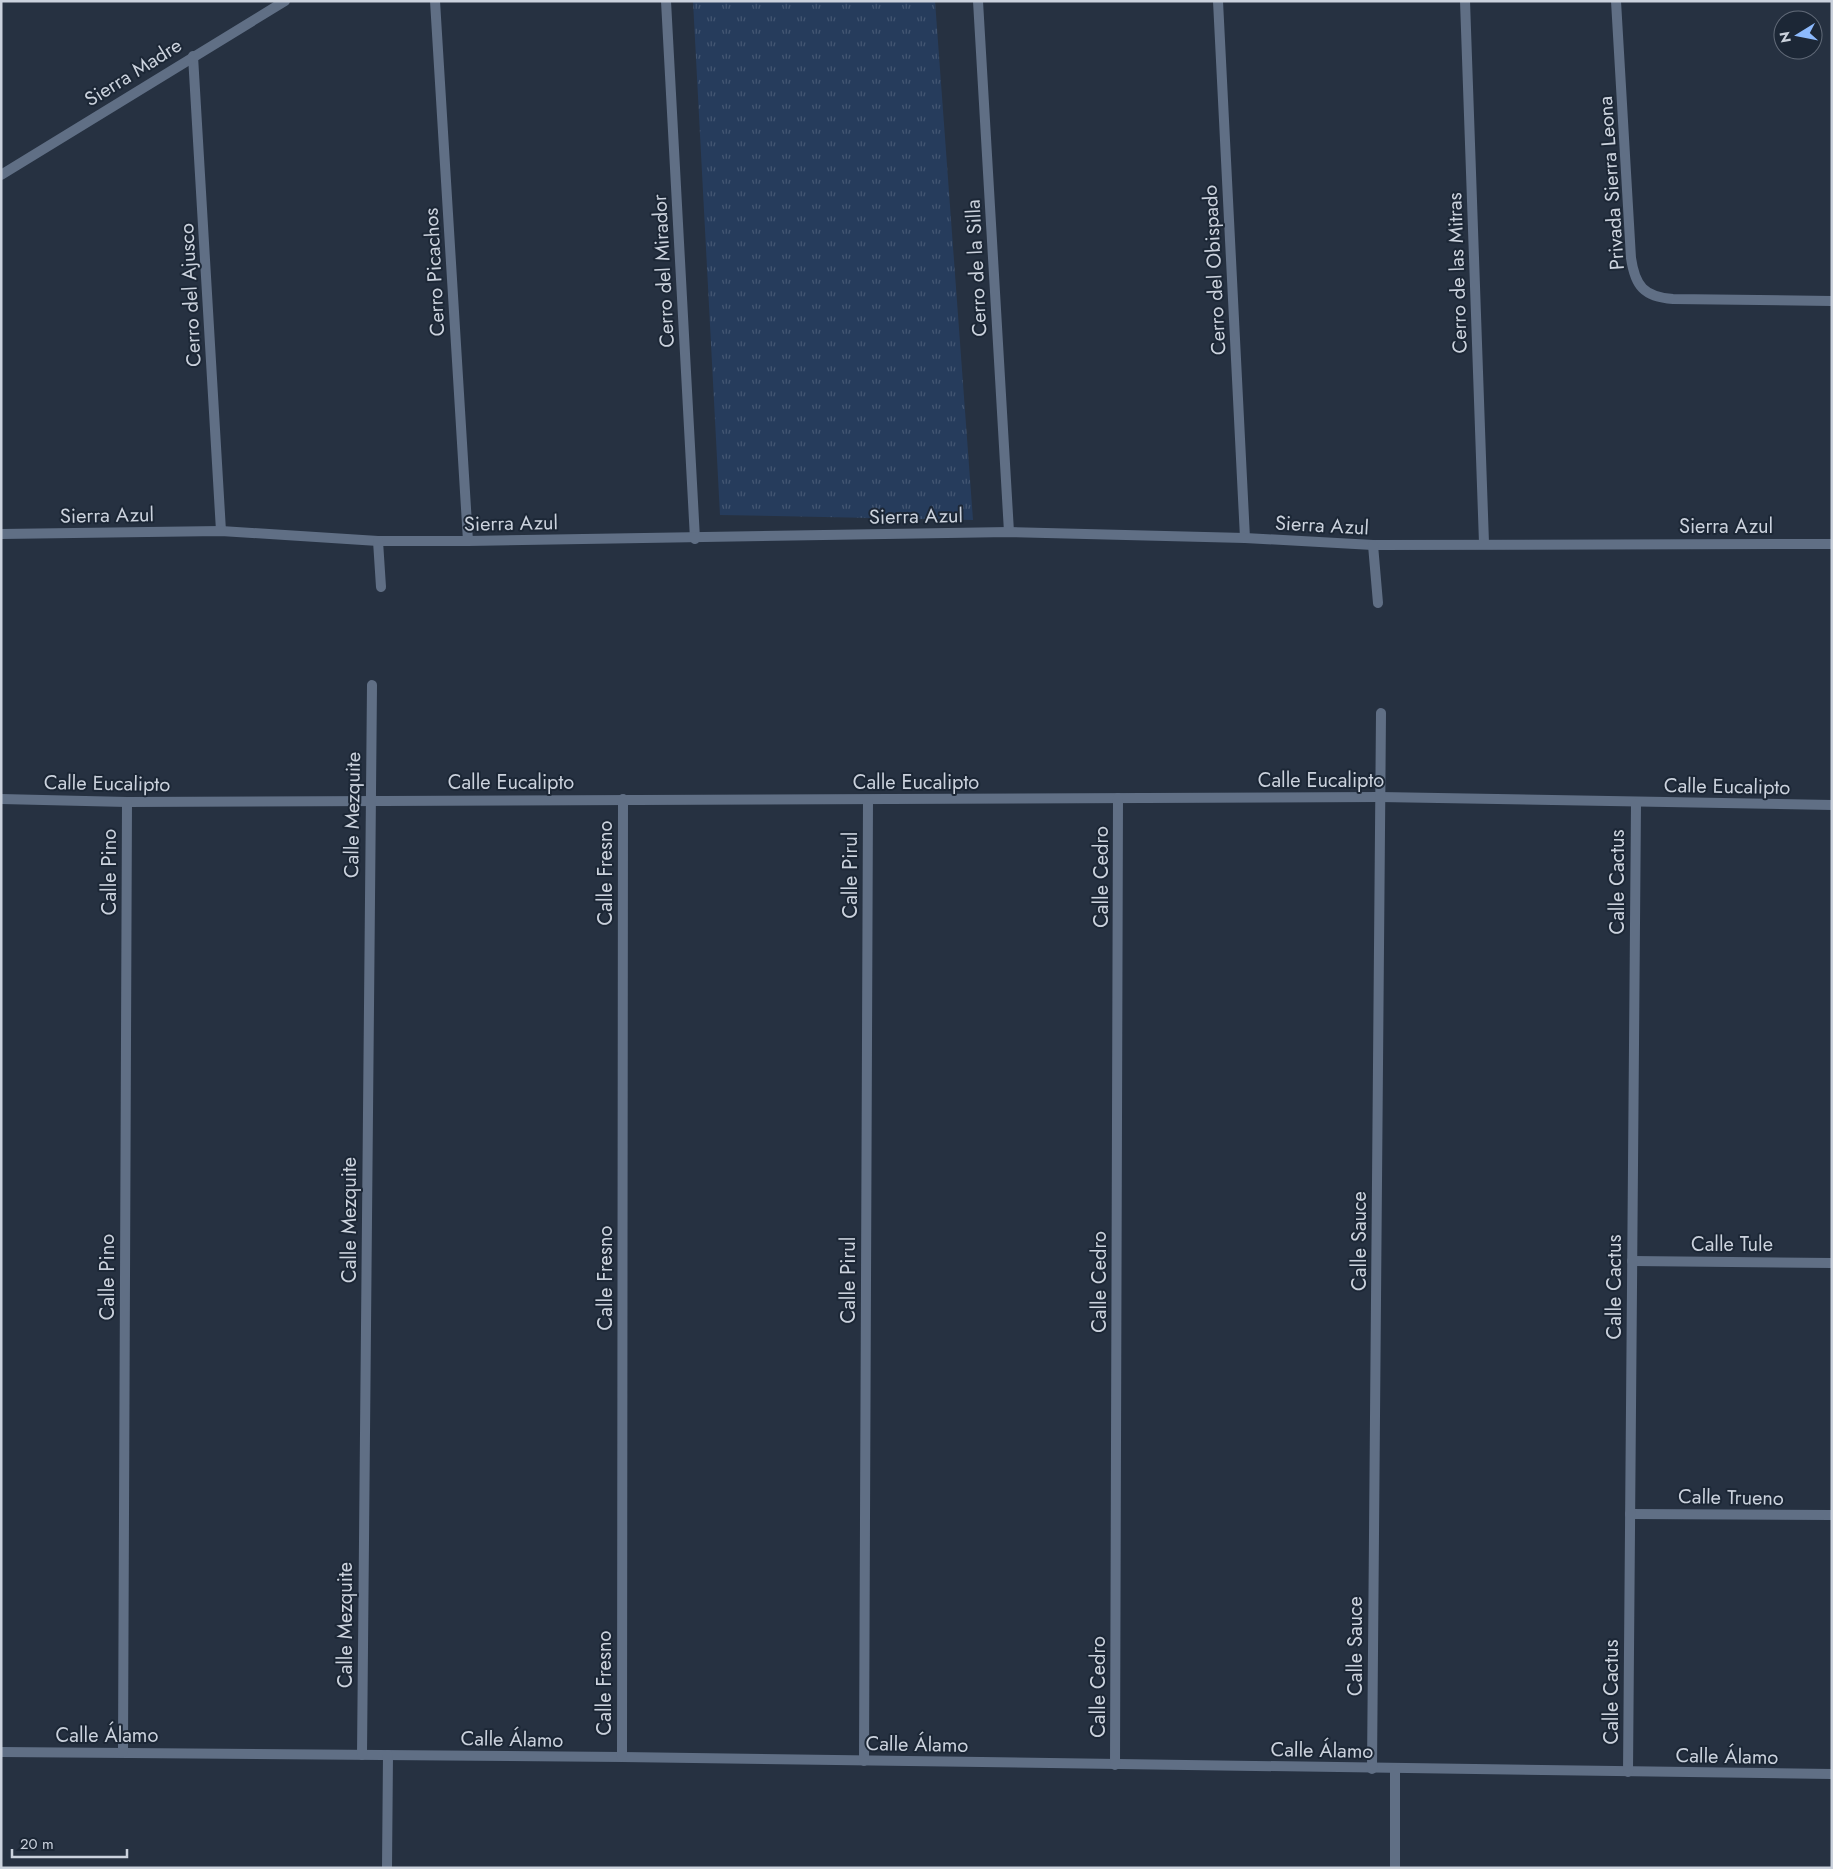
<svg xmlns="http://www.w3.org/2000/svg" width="1833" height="1869" viewBox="0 0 1833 1869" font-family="Jost,sans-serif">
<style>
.park{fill:url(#park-tufts)}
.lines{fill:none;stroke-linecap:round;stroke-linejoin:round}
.street{stroke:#606f85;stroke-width:10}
.labels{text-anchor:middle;stroke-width:4;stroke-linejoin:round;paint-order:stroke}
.street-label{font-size:20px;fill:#cbd2dd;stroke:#1c2736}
</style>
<defs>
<pattern id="park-tufts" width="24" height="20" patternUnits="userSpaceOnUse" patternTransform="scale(1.25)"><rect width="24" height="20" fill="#263c5c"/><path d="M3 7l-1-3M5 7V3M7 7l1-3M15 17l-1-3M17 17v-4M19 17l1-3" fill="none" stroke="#445773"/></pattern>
</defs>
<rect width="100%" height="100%" fill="#263141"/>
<path class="park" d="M693,1H935L973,520L720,515Z"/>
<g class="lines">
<g class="street">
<path d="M435,1L468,541"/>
<path d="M666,1L695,539"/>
<path d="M978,1L1009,532"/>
<path d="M1218,1L1245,538"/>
<path d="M1465,1L1484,543"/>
<path d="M1616,1L1631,258C1635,286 1644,297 1673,299L1832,301"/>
<path d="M193,56L221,531"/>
<path d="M1,175L285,1"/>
<path d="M1,534L221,531L378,541H468L1009,532L1245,538L1373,545L1832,544"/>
<path d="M378,541L381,587"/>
<path d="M1373,545L1378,603"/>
<path d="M1,799L127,802L1380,797L1832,805"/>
<path d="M1632,1261L1832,1263"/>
<path d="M1630,1514L1832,1515"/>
<path d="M1,1752L622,1757L1832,1774"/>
<path d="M123,1752L127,802"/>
<path d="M362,1755L372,685"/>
<path d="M622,1757L623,799"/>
<path d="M864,1761L868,800"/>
<path d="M1115,1765L1118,798"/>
<path d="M1372,1769L1381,713"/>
<path d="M1628,1772L1636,803"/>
<path d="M387,1868L388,1755"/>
<path d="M1395,1868V1769"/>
</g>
</g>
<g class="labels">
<g class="street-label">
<text transform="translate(133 72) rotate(-32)" y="7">Sierra Madre</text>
<text transform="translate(1611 183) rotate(-94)" y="7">Privada Sierra Leona</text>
<text transform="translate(976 268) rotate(-93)" y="7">Cerro de la Silla</text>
<text transform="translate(1214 270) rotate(-93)" y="7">Cerro del Obispado</text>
<text transform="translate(663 271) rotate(-93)" y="7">Cerro del Mirador</text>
<text transform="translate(434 272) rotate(-93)" y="7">Cerro Picachos</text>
<text transform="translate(1457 273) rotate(-92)" y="7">Cerro de las Mitras</text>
<text transform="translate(190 295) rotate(-93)" y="7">Cerro del Ajusco</text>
<text transform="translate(107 515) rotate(-1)" y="7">Sierra Azul</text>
<text transform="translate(916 516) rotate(-1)" y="7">Sierra Azul</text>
<text transform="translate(511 523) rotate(-1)" y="7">Sierra Azul</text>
<text transform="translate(1322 525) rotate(3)" y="7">Sierra Azul</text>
<text x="1726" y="533">Sierra Azul</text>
<text x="1321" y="787">Calle Eucalipto</text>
<text x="511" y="789">Calle Eucalipto</text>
<text x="916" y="789">Calle Eucalipto</text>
<text transform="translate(107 783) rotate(1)" y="7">Calle Eucalipto</text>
<text transform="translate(1727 786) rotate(1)" y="7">Calle Eucalipto</text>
<text transform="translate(352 815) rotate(-89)" y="7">Calle Mezquite</text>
<text transform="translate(109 872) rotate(-90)" y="7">Calle Pino</text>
<text transform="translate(605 873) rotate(-90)" y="7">Calle Fresno</text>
<text transform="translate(850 875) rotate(-90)" y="7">Calle Pirul</text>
<text transform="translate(1101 877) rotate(-90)" y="7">Calle Cedro</text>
<text transform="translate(1617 882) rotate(-90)" y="7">Calle Cactus</text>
<text transform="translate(349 1220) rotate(-90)" y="7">Calle Mezquite</text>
<text transform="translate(1359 1241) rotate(-90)" y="7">Calle Sauce</text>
<text x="1732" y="1251">Calle Tule</text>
<text transform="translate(107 1277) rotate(-90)" y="7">Calle Pino</text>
<text transform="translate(605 1278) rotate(-90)" y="7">Calle Fresno</text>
<text transform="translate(848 1280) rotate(-90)" y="7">Calle Pirul</text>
<text transform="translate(1099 1282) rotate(-90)" y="7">Calle Cedro</text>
<text transform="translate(1614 1287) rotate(-90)" y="7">Calle Cactus</text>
<text transform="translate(1731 1497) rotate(1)" y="7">Calle Trueno</text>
<text transform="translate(345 1625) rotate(-90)" y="7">Calle Mezquite</text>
<text transform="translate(1355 1646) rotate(-90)" y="7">Calle Sauce</text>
<text transform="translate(604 1683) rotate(-90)" y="7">Calle Fresno</text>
<text transform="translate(1098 1687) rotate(-90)" y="7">Calle Cedro</text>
<text transform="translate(1611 1692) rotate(-90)" y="7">Calle Cactus</text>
<text x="107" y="1742">Calle Álamo</text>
<text transform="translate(512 1739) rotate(1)" y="7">Calle Álamo</text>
<text transform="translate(917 1744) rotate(1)" y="7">Calle Álamo</text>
<text transform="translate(1322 1750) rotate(1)" y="7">Calle Álamo</text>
<text transform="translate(1727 1756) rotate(1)" y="7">Calle Álamo</text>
</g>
</g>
<rect width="1833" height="1869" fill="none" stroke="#cbd2dd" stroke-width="5"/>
<g transform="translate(1798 35) rotate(260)"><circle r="24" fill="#1c2736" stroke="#626b79"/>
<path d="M0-4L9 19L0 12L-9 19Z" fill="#8cb9fc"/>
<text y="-8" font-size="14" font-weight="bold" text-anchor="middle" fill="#cbd2dd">N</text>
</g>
<path d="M12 1849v8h115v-8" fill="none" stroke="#cbd2dd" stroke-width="2.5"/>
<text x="20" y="1849" font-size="15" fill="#cbd2dd" stroke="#1c2736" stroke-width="4" paint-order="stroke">20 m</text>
</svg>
